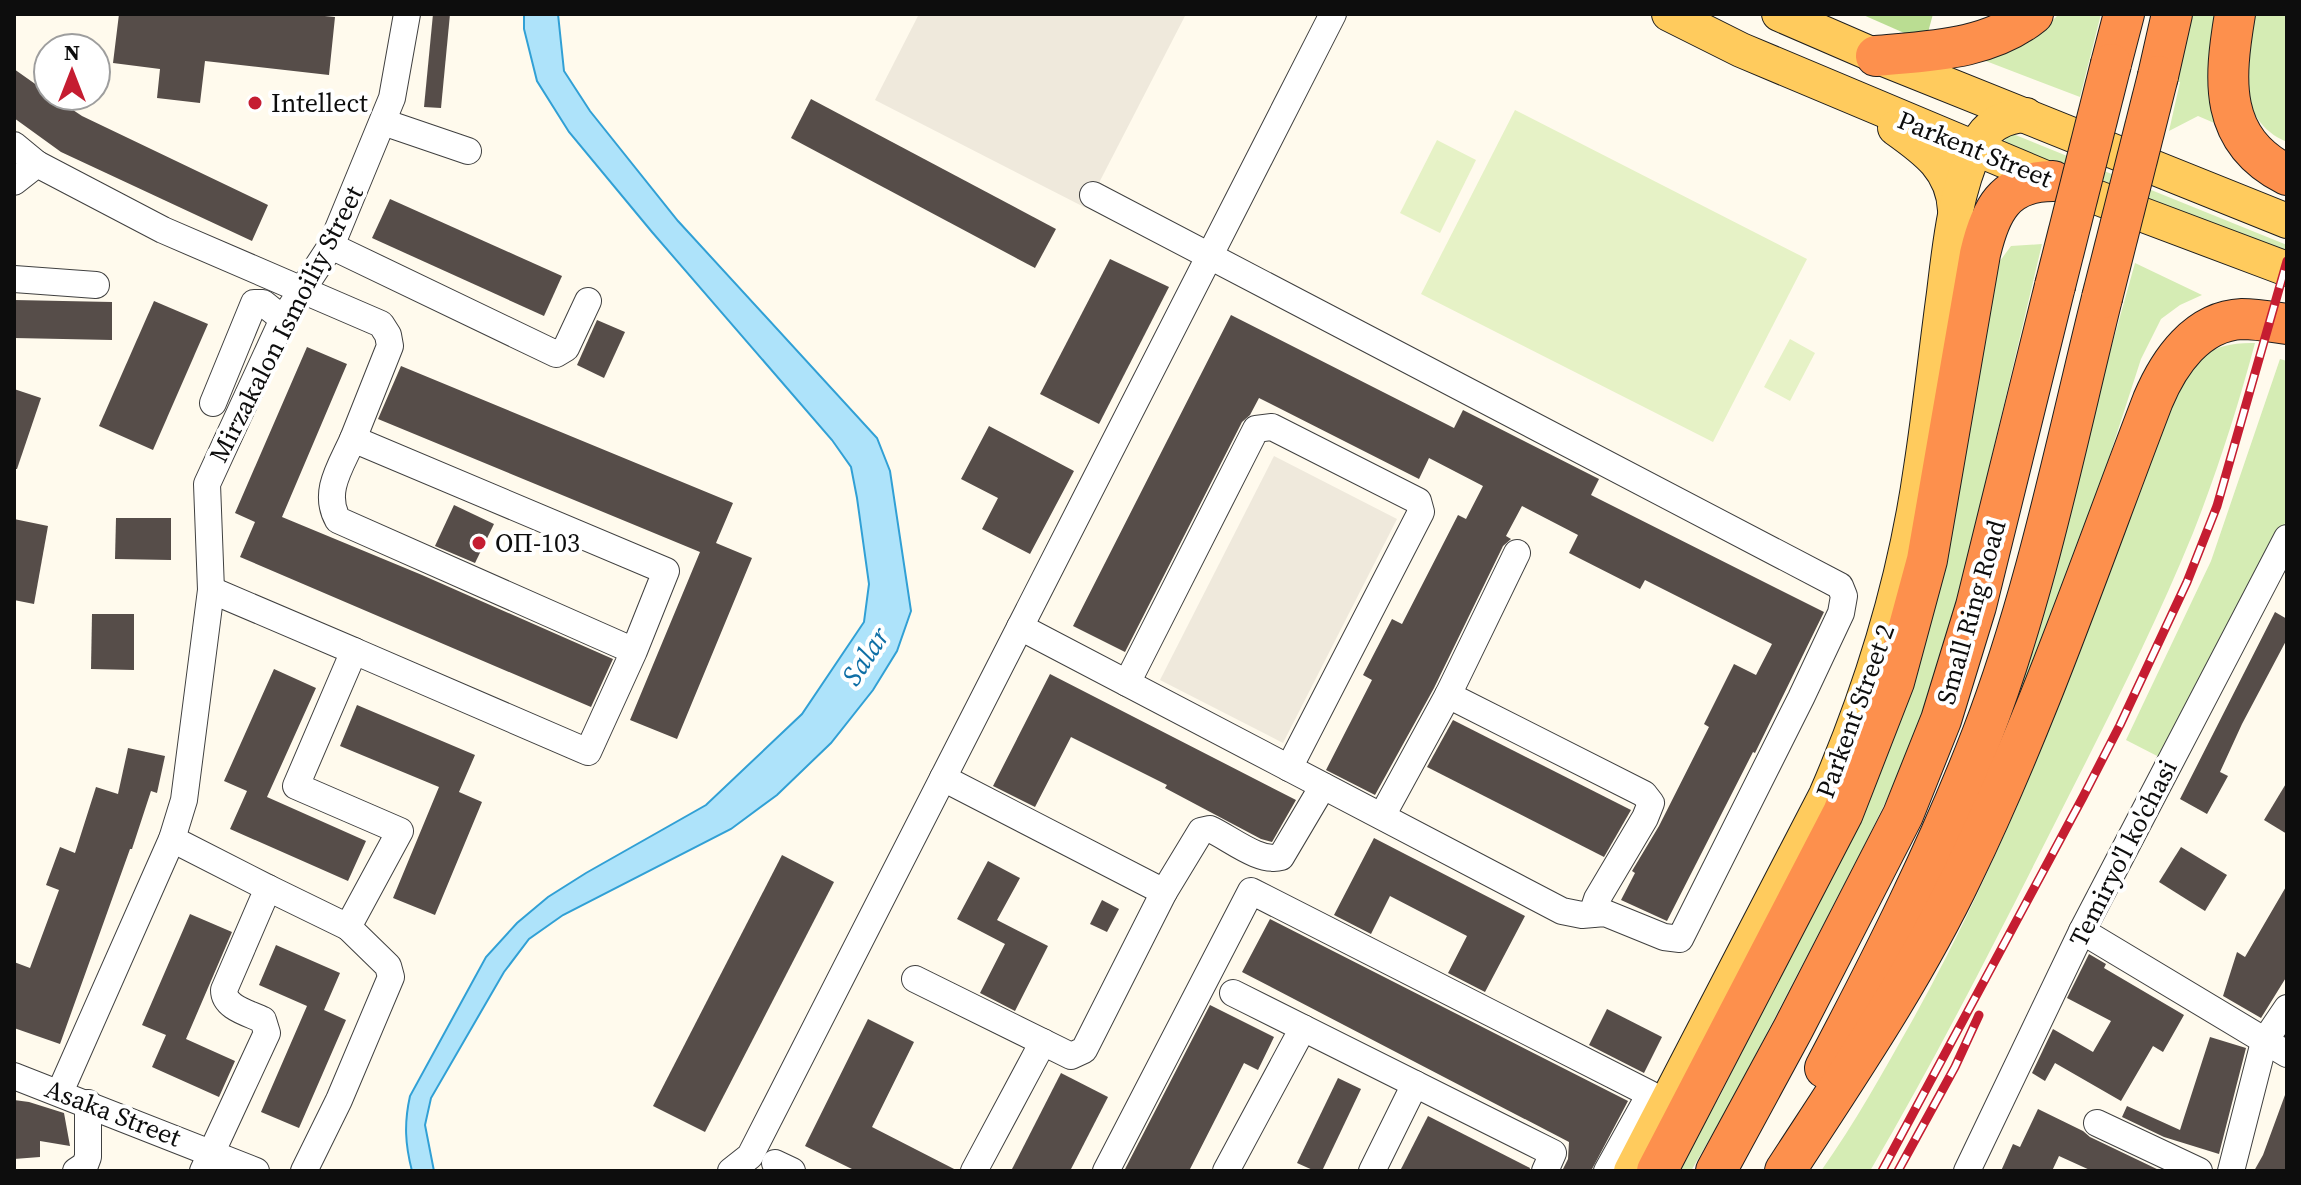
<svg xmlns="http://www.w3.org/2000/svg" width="2301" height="1185" viewBox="0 0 2301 1185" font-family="'Source Serif 4',serif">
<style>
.green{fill:#d5ecb4}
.forest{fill:#badd92}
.pitch{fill:#e6f2c6}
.plaza{fill:#efe9dc}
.water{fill:#aee3fa;stroke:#31a0d5;stroke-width:2}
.building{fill:#564d49}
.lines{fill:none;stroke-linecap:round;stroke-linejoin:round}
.minor-casing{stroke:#404040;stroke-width:28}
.major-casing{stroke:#1e1e1e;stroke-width:36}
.highway-casing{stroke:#1e1e1e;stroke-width:42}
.minor{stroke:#fff;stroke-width:26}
.major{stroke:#ffcb5d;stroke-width:34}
.highway{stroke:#fd904d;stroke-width:40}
.rail-casing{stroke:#c51d31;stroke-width:9}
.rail{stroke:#fff;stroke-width:6;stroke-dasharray:18;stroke-linecap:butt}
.highway-bridge-casing{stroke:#1e1e1e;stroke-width:42;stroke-linecap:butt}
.highway-bridge{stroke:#fd904d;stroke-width:40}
.poi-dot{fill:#c51d31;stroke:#fff;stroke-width:3}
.labels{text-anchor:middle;stroke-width:8;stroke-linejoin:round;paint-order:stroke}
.poi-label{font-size:26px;fill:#0d0d0d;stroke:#fff;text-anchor:start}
.street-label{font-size:26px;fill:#0d0d0d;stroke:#fff}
.water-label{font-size:28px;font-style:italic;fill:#0f6fa6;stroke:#fff}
</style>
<rect width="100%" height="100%" fill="#fffaed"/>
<g class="green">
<path d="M2059,14H2101L2080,97L1978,58L2041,32Z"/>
<path d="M2184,14H2220L2219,125L2198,116L2169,131L2180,82L2167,78Z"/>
<path d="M2252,14H2287V142C2234,120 2244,61 2252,14Z"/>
<path d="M2008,132L2287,245V256L2004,143Z"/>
<path d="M2042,244L1942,666L1903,766L1865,844L1731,1102L1691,1171H1676L1719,1098L1850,834L1901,710L1926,639L1946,562L1991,273L2011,246Z"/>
<path d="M2135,263L2202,295L2180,305L2161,319L2141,359L2071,575L2010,728L1924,913L2031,634Z"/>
<path d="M2255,343C2238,407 2217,472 2193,533C2152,634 2101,732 2052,829C1994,944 1935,1060 1870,1171H1821C1855,1123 1883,1072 1912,1021C2023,822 2097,606 2174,393C2196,357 2211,342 2255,343Z"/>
<path d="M2280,359L2287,361V519L2163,759L2126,740L2211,561Z"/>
</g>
<path class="forest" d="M1861,14H1933L1927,36H1911Z"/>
<g class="pitch">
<path d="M1515,110L1807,259L1713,442L1421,294Z"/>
<path d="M1437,140L1476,160L1440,233L1400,213Z"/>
<path d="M1790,339L1815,353L1790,401L1764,387Z"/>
</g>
<g class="plaza">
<path d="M919,14H1186L1086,208L875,100Z"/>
<path d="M1274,456L1397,519L1283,743L1160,680Z"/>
</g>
<path class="water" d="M524,14H558L564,71L590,111L678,221L877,438L890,471L911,611L897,651L873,690L831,743L777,795L731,829L563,915L529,939L504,972L431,1098L425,1125L434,1171H412C405,1144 404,1123 410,1096L486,957L517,923L548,897L586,873L706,805L802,714L864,622L869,584L857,498L851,467L832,440L652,232L569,132L537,81L524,29Z"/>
<g class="building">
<path d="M119,14H304L335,17L329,75L205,61L200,103L157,98L160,69L113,63Z"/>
<path d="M433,14H450L441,108L424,107Z"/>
<path d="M14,69L48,93V96H52L82,116L268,205L252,241L61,152L14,118Z"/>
<path d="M811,99L1056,229L1035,268L791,138Z"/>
<path d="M390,199L562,276L544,316L372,238Z"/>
<path d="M1110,259L1169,287L1099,424L1040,394Z"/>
<path d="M14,300L112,302V340L14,338Z"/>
<path d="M154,301L208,324L153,450L99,426Z"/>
<path d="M1231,315L1454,428L1463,410L1599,479L1591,495L1824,612L1755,753L1753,752L1667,921L1621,900L1635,873L1632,871L1659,826L1709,727L1704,724L1734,664L1756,675L1772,644L1645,580L1640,589L1569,553L1578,535L1522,506L1506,536L1511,539L1503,546L1434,688L1375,795L1326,770L1372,680L1363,675L1392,619L1402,624L1458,515L1466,519L1483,486L1429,458L1419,479L1259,398L1250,415L1242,422L1125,652L1073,626Z"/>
<path d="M597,320L625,332L604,378L577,365Z"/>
<path d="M307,347L347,364L282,517L422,575L613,659L591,707L240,557L255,522L235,513Z"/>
<path d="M401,366L733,503L716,543L752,558L677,739L630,720L700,552L378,419Z"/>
<path d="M14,389L41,398L17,469H14Z"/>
<path d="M989,426L1074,471L1030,554L982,529L998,498L961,479Z"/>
<path d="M454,505L494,524L475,563L435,546Z"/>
<path d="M116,518H171V560L115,559Z"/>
<path d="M14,519L48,526L34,604L14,600Z"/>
<path d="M2275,612L2287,619V639L2242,724L2220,772L2228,776L2207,814L2180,799Z"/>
<path d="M92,614H134V670L91,669Z"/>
<path d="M274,669L316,688L267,797L366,841L348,881L230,829L247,791L224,781Z"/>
<path d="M1050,674L1296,800L1272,842L1261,839L1165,788L1167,785L1071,737L1035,807L993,786Z"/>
<path d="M357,705L475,755L459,792L482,802L435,915L393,898L439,787L340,746Z"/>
<path d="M1453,720L1631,810L1604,857L1427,767Z"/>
<path d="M128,748L165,756L157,793L151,791L132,849H130L60,1044L14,1028V962L30,968L59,890L46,885L60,847L75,853L96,787L118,794Z"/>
<path d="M2287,782V834L2264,820Z"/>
<path d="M1374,838L1525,916L1485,992L1448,973L1467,936L1390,896L1371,934L1334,915Z"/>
<path d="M2181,847L2227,875L2205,911L2159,882Z"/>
<path d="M782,855L834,882L705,1132L653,1106Z"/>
<path d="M988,861L1020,878L997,920L1048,946L1015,1011L980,993L1005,944L957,919Z"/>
<path d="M2287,885V976L2261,1018L2223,996L2237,952L2245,957Z"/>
<path d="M1102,900L1119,909L1107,932L1090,924Z"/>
<path d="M190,914L232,932L186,1039L235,1061L219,1097L152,1067L166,1035L142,1025Z"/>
<path d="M1270,919L1628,1101L1591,1171H1562L1568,1159L1569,1142L1242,972Z"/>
<path d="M276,945L340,973L324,1010L346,1020L299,1128L261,1112L307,1006L259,985Z"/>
<path d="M2089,954L2106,964L2104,968L2184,1015L2163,1052L2153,1046L2121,1101L2055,1063L2045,1081L2032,1073L2053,1029L2093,1052L2111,1021L2067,998Z"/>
<path d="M1210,1005L1274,1037L1258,1070L1244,1063L1189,1171H1124Z"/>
<path d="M1607,1009L1662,1037L1644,1073L1589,1045Z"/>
<path d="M868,1019L914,1042L872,1127L958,1171H856L805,1146Z"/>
<path d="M2210,1037L2246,1048L2219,1154L2164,1137L2122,1117L2127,1106L2180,1130Z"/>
<path d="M1061,1073L1108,1097L1070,1171H1011Z"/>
<path d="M1338,1078L1361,1089L1322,1171H1315L1297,1163Z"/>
<path d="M2285,1095L2287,1171H2254L2263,1155Z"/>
<path d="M14,1100L29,1102L64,1113L70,1146L40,1141V1157L14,1159Z"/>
<path d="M2038,1109L2083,1131L2090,1137L2161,1171H2092L2059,1156L2052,1171H2001L2013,1144L2020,1147Z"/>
<path d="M1428,1116L1530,1168L1529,1171H1400Z"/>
</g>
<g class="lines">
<g class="minor-casing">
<g id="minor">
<path d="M383,122L468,151"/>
<path d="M14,145L37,164"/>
<path d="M14,182L37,164L163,230L381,324L388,335L390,346L353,439"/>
<path d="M331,246L556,354L566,348L588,301"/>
<path d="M14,279L96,285"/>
<path d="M213,403L254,303H263L283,319"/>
<path d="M211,590L354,651L296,786L400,831L348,927L268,888"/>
<path d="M1020,627L1562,911L1582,915L1605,913L1664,937L1680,939L1801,698L1841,613L1844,596L1840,586L1093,195"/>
<path d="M354,651L588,752L634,651L666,571L353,439C341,466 322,492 338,520L634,651"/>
<path d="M1127,683L1256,429L1272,427L1418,501L1421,512L1289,768"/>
<path d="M1448,695L1517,553"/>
<path d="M943,778L1164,892L1201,831L1210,829C1230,838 1259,863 1281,857L1323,786"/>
<path d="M1382,816L1448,695L1644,794L1651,803L1645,818L1597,899L1592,914"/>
<path d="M172,839L268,888L224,990C224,1008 249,1013 263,1020L267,1033L203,1171"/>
<path d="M2082,931L2287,1054"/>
<path d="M915,979L1071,1056L1084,1050L1164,892"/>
<path d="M1233,993L1553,1153L1545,1171"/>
<path d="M14,1076L256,1171"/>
<path d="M60,1092L172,839L184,800L211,590L207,484L283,319L331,246L392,98L407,14"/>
<path d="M2097,1123L2199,1171"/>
<path d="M775,1163L792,1171"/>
<path d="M76,1171L85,1165L88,1157V1103"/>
<path d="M304,1171L339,1100L391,977L388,966L348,927"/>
<path d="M731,1171L750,1156L1333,14"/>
<path d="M974,1171L1043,1042"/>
<path d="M1106,1171L1251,891L1650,1094L1607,1171"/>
<path d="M1226,1171L1303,1028"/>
<path d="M1372,1171L1415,1084"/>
<path d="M1967,1171L2082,931L2287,538"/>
<path d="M2231,1171L2264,1042L2287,1008"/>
</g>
</g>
<g class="major-casing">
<g id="major">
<path d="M1669,14L1741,50L2053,181L2287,269"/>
<path d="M1779,14L1876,56L2287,221"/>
<path d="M1895,128C1926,150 1953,169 1955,210"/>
<path d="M1631,1171L1826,795C1871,691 1905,581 1921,468C1930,410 1936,352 1944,293C1950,243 1955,192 1977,145C1987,125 2004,116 2026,115"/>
</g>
</g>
<g class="highway-casing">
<g id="highway">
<path d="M2235,14C2224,80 2218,140 2287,175"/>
<path d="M1876,56C1929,51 1989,50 2033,14"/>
<path d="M2111,64L2124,14"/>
<path d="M2158,76L2172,14"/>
<path d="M1825,1068C1882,960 1938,849 1982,735C2036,595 2066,443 2102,298"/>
<path d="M1657,1171L1843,813L1894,682L1927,560L1980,254C1990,211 2004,181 2053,181"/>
<path d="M1716,1171L1793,1029L1903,815L1941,720L1976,606L2055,286"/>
<path d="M1785,1171C1848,1074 1913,979 1963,874C2037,721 2092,559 2153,400C2169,362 2197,321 2242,319C2257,319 2273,322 2287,324"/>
</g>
</g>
<use href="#minor" class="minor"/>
<use href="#major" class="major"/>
<use href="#highway" class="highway"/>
<g class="rail-casing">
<g id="rail">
<path d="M1882,1171L2083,797L2120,725L2187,582L2217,506L2287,261"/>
<path d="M1898,1171L1955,1067L1979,1015"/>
</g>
</g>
<use href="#rail" class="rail"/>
<g class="highway-bridge-casing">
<g id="highway-bridge">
<path d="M2055,286L2111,64"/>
<path d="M2102,298L2158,76"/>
</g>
</g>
<use href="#highway-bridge" class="highway-bridge"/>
</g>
<g class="poi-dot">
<circle cx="255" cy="103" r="8"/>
<circle cx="479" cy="543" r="8"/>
</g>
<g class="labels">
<g class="poi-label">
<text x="271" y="112">Intellect</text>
<text x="495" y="552">ОП-103</text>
</g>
<g class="street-label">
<text transform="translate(1975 149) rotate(22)" y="9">Parkent Street</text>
<text transform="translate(286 324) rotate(-63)" y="9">Mirzakalon Ismoiliy Street</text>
<text transform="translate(1971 612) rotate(-74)" y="9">Small Ring Road</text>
<text transform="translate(1855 711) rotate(-70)" y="9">Parkent Street 2</text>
<text transform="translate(2123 853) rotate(-63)" y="9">Temiryo'l ko'chasi</text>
<text transform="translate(113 1113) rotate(21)" y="9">Asaka Street</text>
</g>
<g class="water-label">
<text transform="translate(865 656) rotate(-57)" y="10">Salar</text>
</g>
</g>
<rect width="2301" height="1185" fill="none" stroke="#0d0d0d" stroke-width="32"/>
<g transform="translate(72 72)"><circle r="38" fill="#ffffff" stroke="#9e9e9e" stroke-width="2"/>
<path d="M0-6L14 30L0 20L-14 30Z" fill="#c51d31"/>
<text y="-12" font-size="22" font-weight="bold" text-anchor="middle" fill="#0d0d0d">N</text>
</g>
</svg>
